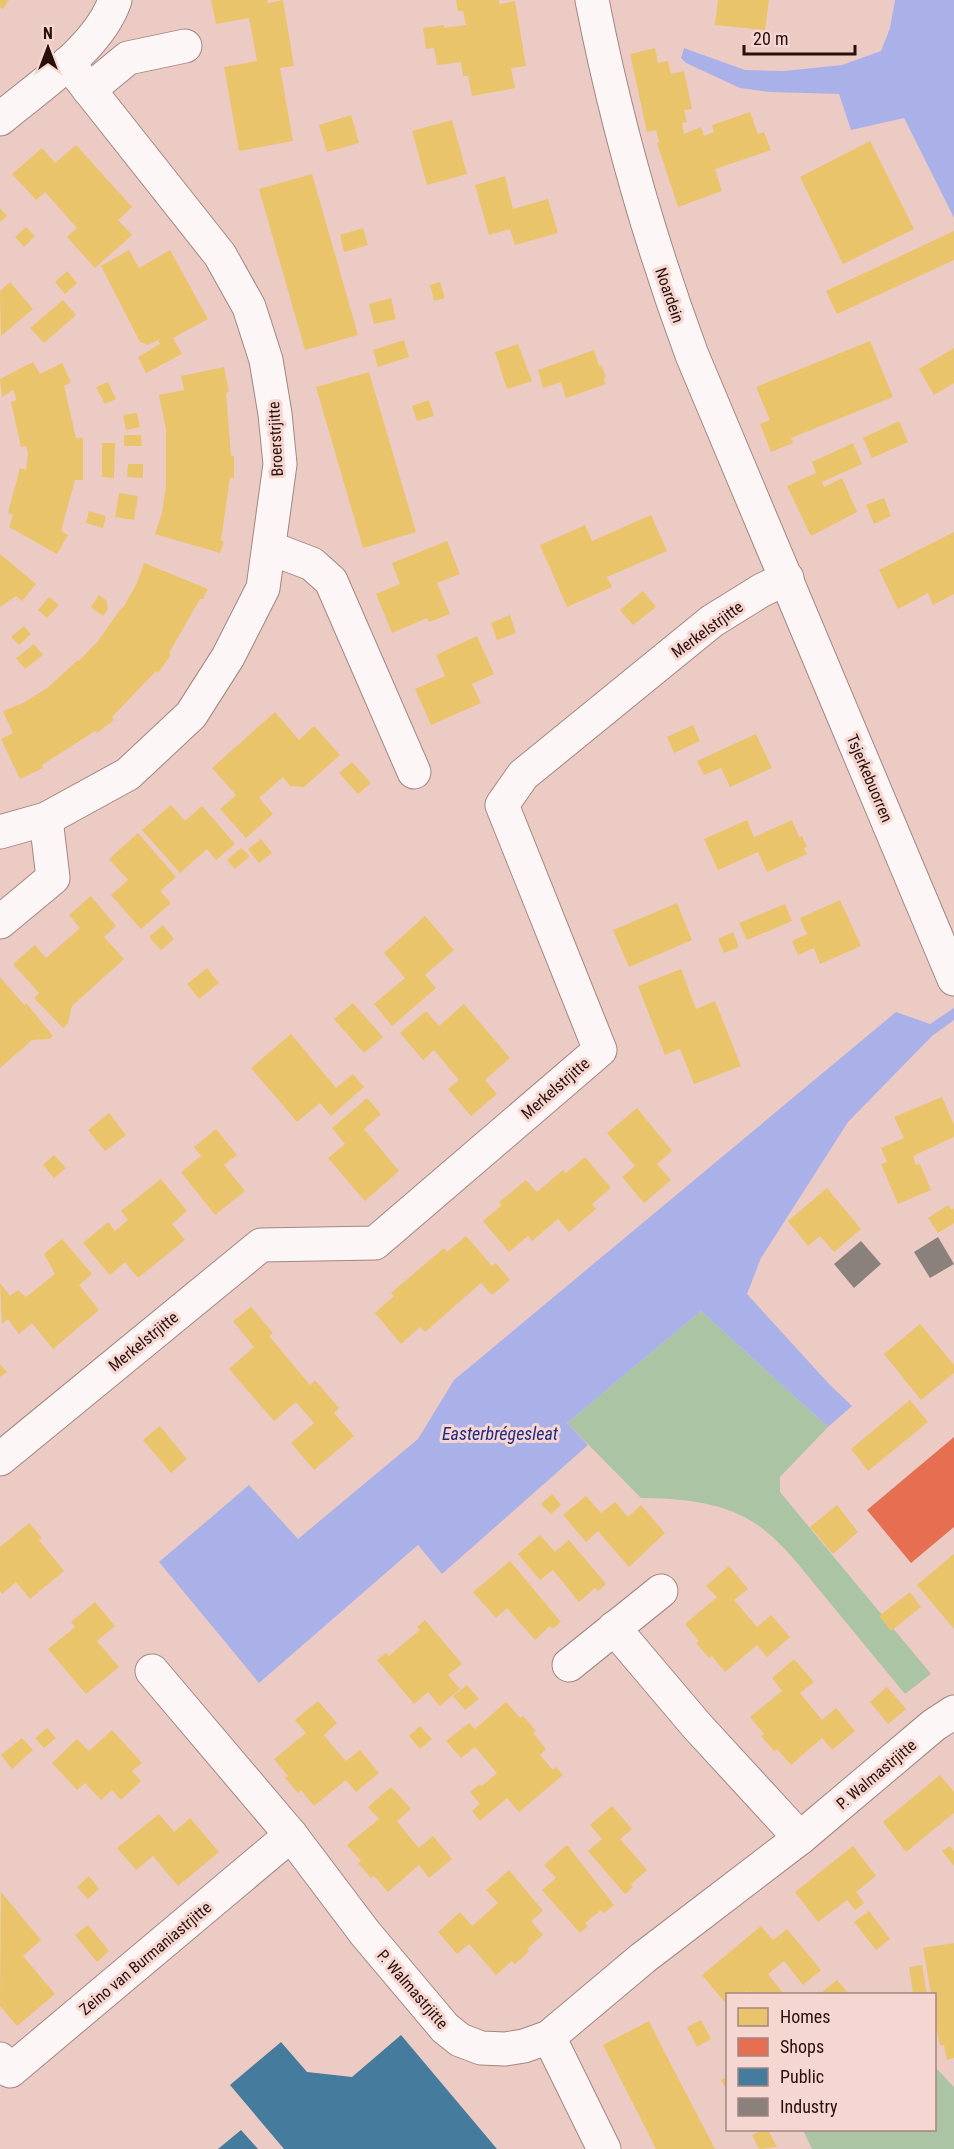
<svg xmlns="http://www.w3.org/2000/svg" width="954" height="2149" viewBox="0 0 954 2149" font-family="'Roboto Condensed',sans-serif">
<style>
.green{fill:#abc4a3}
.water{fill:#aab1e9}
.homes{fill:#e9c46a}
.shops{fill:#e76f51}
.public{fill:#457b9d}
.industry{fill:#8a817c}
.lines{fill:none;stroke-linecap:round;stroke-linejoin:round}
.minor-casing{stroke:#a28682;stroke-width:35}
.minor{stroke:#fcf7f6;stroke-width:33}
.labels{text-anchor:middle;stroke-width:6;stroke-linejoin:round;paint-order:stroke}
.street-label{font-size:16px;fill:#290f0a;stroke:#f5d6d0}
.water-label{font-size:18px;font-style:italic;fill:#202a87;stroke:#f5d6d0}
</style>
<rect width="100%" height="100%" fill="#edcbc5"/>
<g class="green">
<path d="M701,1311L828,1427L780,1477V1492L931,1674L905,1694C877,1660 849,1626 821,1592C802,1569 783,1543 759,1526C726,1502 680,1498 641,1498L567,1423Z"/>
<path d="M935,2067L954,2087V2149H812L803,2130H934Z"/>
</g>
<g class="water">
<path d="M895,0H954V218L904,118L851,130L839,94L770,92L740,88L686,63L681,58L684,48L745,70L784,71L842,65L881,51L890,28Z"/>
<path d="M954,1008V1020L932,1036L848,1122L761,1258L747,1294L830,1385L852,1406L828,1427L701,1311L567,1423L588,1445L442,1574L418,1545L259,1683L159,1562L249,1485L298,1539L418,1439L454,1380L896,1012L930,1024Z"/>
</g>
<g class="homes">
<path d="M0,0H9L3,9L0,7Z"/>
<path d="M211,0H267L268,3L283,0L294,66L280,68L293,141L239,151L224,67L257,61L249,18L216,24Z"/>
<path d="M456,0H499V4L515,1L526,66L511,68L515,88L472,96L468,76H463L461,62L437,65L434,48L426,49L423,28L444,25V28L466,25L463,11H458Z"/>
<path d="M718,0H769L765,30L715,25Z"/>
<path d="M655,48L658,63L668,61L671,74L684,71L692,109L684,110L687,122L682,123L684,134L701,127L704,136L714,132L712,125L750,112L758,134L764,132L771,150L715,169L722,191L678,207L657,143L659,142L656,130L647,132L630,54Z"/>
<path d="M351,115L359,143L327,152L319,125Z"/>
<path d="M452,120L467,174L427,185L412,131Z"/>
<path d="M870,141L914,229L843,264L800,177Z"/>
<path d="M76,145L132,207L118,220L132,235L95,268L67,237L77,228L45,192L36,200L12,174L42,148L55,163Z"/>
<path d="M312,174L358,335L305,350L259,189Z"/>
<path d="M505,176L513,209L548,199L558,233L515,245L510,229L489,235L475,185Z"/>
<path d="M0,208L7,216L0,222Z"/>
<path d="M26,227L35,236L24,247L15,237Z"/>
<path d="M363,228L368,245L344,252L340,235Z"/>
<path d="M954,231V260L837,314L826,291Z"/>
<path d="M129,250L139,268L170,250L208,319L173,338L182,354L146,373L138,357L160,344L158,340L148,345L140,342L101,266Z"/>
<path d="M67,271L77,283L65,294L55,282Z"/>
<path d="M10,282L33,309L1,336L0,291Z"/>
<path d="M440,282L445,298L434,301L430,285Z"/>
<path d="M391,298L396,319L374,324L369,304Z"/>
<path d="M63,300L76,315L44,343L30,328Z"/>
<path d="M404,340L409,357L378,367L373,350Z"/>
<path d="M870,341L893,397L791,438L793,443L771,452L760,424L770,420L756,387Z"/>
<path d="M518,344L532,381L507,389L495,352Z"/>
<path d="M954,348V383L934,395L919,369Z"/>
<path d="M594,350L599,366H602L606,378L603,379L606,384L566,398L561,382L543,388L538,370Z"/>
<path d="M33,362L40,374L62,363L71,382L64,386L76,438H83V480H75L61,531L68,535L57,554L9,527L13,515L8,513L20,468L26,470L28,453L26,446L21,447L11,402L16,400L15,394L13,390L2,397L0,379Z"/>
<path d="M224,367L229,392L226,393L231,456H234V478H230L221,540L224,542L220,553L155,534L162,513L166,485V430L159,395L184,390L181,376Z"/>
<path d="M369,372L416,532L363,548L316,387Z"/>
<path d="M108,382L116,399L105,404L96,387Z"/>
<path d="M429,400L434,416L417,421L412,406Z"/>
<path d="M137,413L140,427L126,430L123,415Z"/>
<path d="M899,421L908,442L872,458L863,438Z"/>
<path d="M124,435H141L142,446H124Z"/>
<path d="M102,443H115L114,478L102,477Z"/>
<path d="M853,443L862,464L822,482L824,487L842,478L857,512L811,536L787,486L816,473L812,462Z"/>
<path d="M128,464H143V478L127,477Z"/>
<path d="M119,493L138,496L134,520L115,517Z"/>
<path d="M884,498L891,516L874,524L866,505Z"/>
<path d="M89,511L106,516L103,528L86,523Z"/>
<path d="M651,515L667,551L607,577L612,587L567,607L540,545L585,525L592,541Z"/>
<path d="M954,532V594L933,605L928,593L898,609L879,570Z"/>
<path d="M447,541L460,574L437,583L450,614L429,622L427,618L392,633L376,594L400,584L392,563Z"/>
<path d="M0,554L36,584L22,601L16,596L0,607Z"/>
<path d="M144,563L208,589L203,599H200L169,653L171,655L158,673L156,671L112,717L114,720L97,733L95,731L42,765L43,768L20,779L1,739L13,733L3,711L23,703L47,688L78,660L79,661L98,641L122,607L123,608L137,583Z"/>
<path d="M643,591L656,607L633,625L620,610Z"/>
<path d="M99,595L106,600L108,609L103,616L91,607Z"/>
<path d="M49,597L59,605L47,618L38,610Z"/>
<path d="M510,615L516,633L497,640L491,623Z"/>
<path d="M24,626L31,634L19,645L11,637Z"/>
<path d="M477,636L494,674L472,684L481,703L431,725L415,689L445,676L436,655Z"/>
<path d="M34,644L43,655L25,669L16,658Z"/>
<path d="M275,712L299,740L314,726L340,755L304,787L290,786L283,777L259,798L273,814L246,838L220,809L236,795L212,768Z"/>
<path d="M693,725L700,741L674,753L667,737Z"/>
<path d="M756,734L772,768L730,787L721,768L704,775L697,761Z"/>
<path d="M352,762L371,783L358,794L339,773Z"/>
<path d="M171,805L185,821L202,806L235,844L216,860L207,849L180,873L142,830Z"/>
<path d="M747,820L754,837L792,820L799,837L802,836L807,847L804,848L807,854L767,872L758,852L718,870L704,839Z"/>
<path d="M138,833L176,877L160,891L171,903L141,929L111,895L128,880L109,859Z"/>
<path d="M261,839L272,853L259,863L248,849Z"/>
<path d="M241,848L250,856L235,869L227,860Z"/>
<path d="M91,896L116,926L104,937L124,959L72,1006L68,1023L63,1028L34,998L39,993L13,964L35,945L46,958L80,928L69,915Z"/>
<path d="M840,900L861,946L820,964L814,948L798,955L792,941L807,934L800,918Z"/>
<path d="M677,903L692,940L629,967L613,930Z"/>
<path d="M785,904L792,921L747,940L739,923Z"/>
<path d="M425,916L454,950L425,975L436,988L392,1026L374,1004L405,978L384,953Z"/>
<path d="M163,925L174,939L161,950L149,937Z"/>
<path d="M733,932L739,947L724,953L718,939Z"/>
<path d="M207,968L219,983L199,999L187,984Z"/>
<path d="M681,969L696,1009L715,1001L741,1066L694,1084L680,1049L665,1055L638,986Z"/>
<path d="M0,977L24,1005L26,1003L53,1036L49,1039L32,1040L0,1068Z"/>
<path d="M353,1003L383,1037L364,1053L334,1019Z"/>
<path d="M464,1004L510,1058L485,1080L497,1094L471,1116L448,1089L459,1080L434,1050L423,1060L400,1033L426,1011L439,1026Z"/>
<path d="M291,1034L336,1088L353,1074L364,1087L331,1116L320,1103L297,1122L251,1068Z"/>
<path d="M942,1097L954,1125V1137L913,1156L916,1165L920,1164L931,1190L898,1204L881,1164L887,1162L881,1148L904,1138L894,1117Z"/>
<path d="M367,1098L381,1114L364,1129L399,1171L365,1201L328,1158L345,1144L332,1128Z"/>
<path d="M637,1108L672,1151L657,1164L671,1180L644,1203L622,1177L635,1166L607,1133Z"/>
<path d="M109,1113L126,1135L105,1151L88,1130Z"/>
<path d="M216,1129L237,1155L224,1165L245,1191L215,1215L181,1172L201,1156L194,1147Z"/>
<path d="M54,1155L66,1168L54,1178L43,1165Z"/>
<path d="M585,1157L611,1188L592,1204L596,1209L569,1232L558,1219L532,1241L528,1236L509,1252L483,1221L502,1205L499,1202L526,1180L537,1192L563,1170L566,1173Z"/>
<path d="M161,1179L187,1211L172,1224L185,1240L138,1278L125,1262L110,1275L83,1243L108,1222L115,1231L128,1220L121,1211Z"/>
<path d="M827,1188L861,1229L834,1252L820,1236L808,1246L788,1221Z"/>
<path d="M948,1205L952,1210L954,1208V1223L938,1233L928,1218Z"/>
<path d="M466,1236L492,1266L496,1263L510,1280L492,1295L481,1283L425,1332L420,1327L401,1344L375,1313L394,1296L391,1293L418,1270L444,1248L447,1252Z"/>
<path d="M62,1239L92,1274L79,1285L99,1310L53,1349L32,1323L19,1334L8,1319L2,1324L0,1283L10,1296L18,1290L26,1297L55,1274L44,1254Z"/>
<path d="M251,1307L273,1333L269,1336L310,1385L315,1380L339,1408L334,1413L354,1436L314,1470L291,1443L314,1423L296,1402L274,1421L229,1369L254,1347L233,1321Z"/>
<path d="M920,1324L954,1365V1373L921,1400L884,1354Z"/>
<path d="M0,1364L7,1372L0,1377Z"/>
<path d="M910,1400L928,1422L868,1471L851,1449Z"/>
<path d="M160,1426L187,1459L171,1473L143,1440Z"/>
<path d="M552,1494L561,1505L551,1514L541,1504Z"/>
<path d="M586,1496L601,1513L615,1502L628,1517L641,1505L665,1533L629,1567L598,1531L586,1542L563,1515Z"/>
<path d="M837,1505L858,1532L833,1554L810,1527Z"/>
<path d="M29,1523L42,1538L39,1540L64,1571L30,1599L16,1582L2,1594L0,1591V1547Z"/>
<path d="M540,1535L555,1552L569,1540L606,1584L598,1591L595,1588L579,1602L553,1570L540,1580L518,1554Z"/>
<path d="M954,1554V1629L917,1585Z"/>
<path d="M510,1561L561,1622L553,1629L550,1626L535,1640L507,1608L496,1618L473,1592Z"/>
<path d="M729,1566L748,1589L734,1600L746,1614L757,1627L771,1615L790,1637L767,1657L757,1645L725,1672L712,1656L709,1658L696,1643L699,1641L685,1624L717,1597L706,1586Z"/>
<path d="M910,1592L921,1607L891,1631L879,1616Z"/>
<path d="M95,1602L115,1626L97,1641L119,1667L86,1694L48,1649L75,1627L71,1622Z"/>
<path d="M425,1620L462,1664L448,1675L460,1689L440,1706L428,1692L414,1704L377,1660L386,1653L389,1656L404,1643L420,1630L417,1627Z"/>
<path d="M794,1659L814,1682L800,1693L822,1720L836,1708L855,1731L832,1750L822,1738L791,1765L777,1749L774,1751L761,1736L764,1734L750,1717L782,1691L772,1678Z"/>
<path d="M467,1685L479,1699L465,1710L453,1696Z"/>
<path d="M887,1687L906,1709L888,1724L870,1702Z"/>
<path d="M318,1701L337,1723L324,1735L335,1749L346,1761L360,1750L379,1773L356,1792L346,1780L314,1806L301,1790L298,1793L285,1778L288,1776L274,1759L306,1733L295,1720Z"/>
<path d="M506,1702L520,1718L523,1716L536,1731L533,1733L546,1749L540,1755L553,1770L556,1767L563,1775L519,1812L507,1798L480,1821L472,1811L480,1804L470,1792L480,1784L481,1786L483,1785L497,1773L475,1747L461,1758L446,1741L469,1723L475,1729Z"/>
<path d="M420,1726L432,1739L420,1749L409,1736Z"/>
<path d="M47,1728L56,1738L44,1748L35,1738Z"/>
<path d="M112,1730L142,1763L132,1771L141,1781L121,1800L112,1790L101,1800L85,1783L77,1790L52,1763L77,1739L89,1751Z"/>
<path d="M22,1738L33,1750L12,1769L1,1755Z"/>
<path d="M940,1775L954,1792V1813L906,1852L883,1822Z"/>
<path d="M391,1787L411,1809L397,1821L408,1835L419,1848L433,1836L452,1859L429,1878L419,1865L388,1892L374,1876L371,1878L365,1871L358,1863L361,1861L347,1845L379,1819L368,1807Z"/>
<path d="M612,1806L632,1829L620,1839L647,1870L631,1884L633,1887L625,1894L588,1851L602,1839L590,1825Z"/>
<path d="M159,1814L174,1832L190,1818L219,1852L178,1886L153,1856L136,1870L117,1848Z"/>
<path d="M567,1845L614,1905L604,1913L601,1910L585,1923L588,1926L580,1933L542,1890L556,1878L544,1865Z"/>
<path d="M853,1846L876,1876L856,1892L864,1903L855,1910L847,1900L818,1922L795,1892Z"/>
<path d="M950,1846L954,1851V1866L942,1851Z"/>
<path d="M509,1870L543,1911L531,1921L543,1935L527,1949L529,1951L522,1958L515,1964L512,1961L496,1975L469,1944L457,1954L438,1932L460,1912L472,1926L498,1903L486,1890Z"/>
<path d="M89,1876L99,1889L88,1899L77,1887Z"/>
<path d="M1,1892L41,1940L23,1956L55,1994L17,2026L0,2006Z"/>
<path d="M869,1911L890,1939L876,1950L854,1922Z"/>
<path d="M88,1925L109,1951L97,1962L75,1935Z"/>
<path d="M761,1926L773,1940L787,1929L821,1970L803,1985L784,1961L768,1974L783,1993L782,1994H750L747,1991L743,1994H728V2006L702,1975Z"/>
<path d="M954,1943V2058L947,2060L944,2045L940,2046L934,2015V1994H931L923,1948Z"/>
<path d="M922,1965L927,1994H913L909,1967Z"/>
<path d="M837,1980L849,1994H819Z"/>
<path d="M701,2020L711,2039L697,2047L687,2027Z"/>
<path d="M649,2021L664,2051L715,2149H656L647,2131L603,2045Z"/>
<path d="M728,2076V2092L721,2080Z"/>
<path d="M763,2130H768L777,2147L759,2149L752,2135Z"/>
</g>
<path class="shops" d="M954,1437V1527L911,1563L867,1510Z"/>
<g class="public">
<path d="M401,2035L497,2149H284L230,2085L281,2042L307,2072L352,2077Z"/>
<path d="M241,2130L258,2149H218Z"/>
</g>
<g class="industry">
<path d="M938,1237L954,1264L930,1278L914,1252Z"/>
<path d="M861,1241L881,1264L854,1288L834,1264Z"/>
</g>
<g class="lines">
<g class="minor-casing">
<g id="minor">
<path d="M592,0C616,122 649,239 692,355L954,979"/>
<path d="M89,90L128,58L185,46"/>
<path d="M0,119C38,87 99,48 115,0"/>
<path d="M270,548L312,564L331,581L414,772"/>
<path d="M0,832L46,819L128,774L191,715L228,657L263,588L280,464L275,414L266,360L249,307L220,255L68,63"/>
<path d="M0,922L53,878L46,819"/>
<path d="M0,1459L261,1245L375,1243L600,1050L502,805L523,775L712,621L762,590L787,578"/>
<path d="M614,1628L697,1726L800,1838"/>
<path d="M569,1665L661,1591"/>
<path d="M152,1671L291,1835L365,1933L445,2028L460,2040L481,2048L505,2049L524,2046L549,2037L643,1958L800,1838L934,1725L954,1712"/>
<path d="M549,2037L604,2149"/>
<path d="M0,2059L10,2071L291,1835"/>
</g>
</g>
<use href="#minor" class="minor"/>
</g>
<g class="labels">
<g class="street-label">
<text transform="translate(670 295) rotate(71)" y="6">Noardein</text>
<text transform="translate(275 439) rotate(-93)" y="6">Broerstrjitte</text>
<text transform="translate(707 629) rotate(-36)" y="6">Merkelstrjitte</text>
<text transform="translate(870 778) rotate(67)" y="6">Tsjerkebuorren</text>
<text transform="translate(555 1088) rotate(-41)" y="6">Merkelstrjitte</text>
<text transform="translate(143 1341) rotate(-39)" y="6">Merkelstrjitte</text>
<text transform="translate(876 1774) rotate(-40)" y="6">P. Walmastrjitte</text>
<text transform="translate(145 1958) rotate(-40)" y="6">Zeino van Burmaniastrjitte</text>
<text transform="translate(413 1989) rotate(49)" y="6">P. Walmastrjitte</text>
</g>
<g class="water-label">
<text x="500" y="1440">Easterbrégesleat</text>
</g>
</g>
<rect x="726" y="1993" width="210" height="138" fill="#f5d6d0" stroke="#a38681" stroke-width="1.5"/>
<rect x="738" y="2008" width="30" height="18" fill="#e9c46a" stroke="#a38681" stroke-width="1.5"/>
<text x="780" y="2023" font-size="18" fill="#290f0a">Homes</text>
<rect x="738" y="2038" width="30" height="18" fill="#e76f51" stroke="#a38681" stroke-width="1.5"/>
<text x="780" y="2053" font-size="18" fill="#290f0a">Shops</text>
<rect x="738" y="2068" width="30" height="18" fill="#457b9d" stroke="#a38681" stroke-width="1.5"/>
<text x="780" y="2083" font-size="18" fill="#290f0a">Public</text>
<rect x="738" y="2098" width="30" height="18" fill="#8a817c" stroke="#a38681" stroke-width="1.5"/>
<text x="780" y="2113" font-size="18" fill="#290f0a">Industry</text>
<g transform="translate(48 48)" stroke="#f5d6d0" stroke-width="4.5" paint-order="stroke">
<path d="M0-4.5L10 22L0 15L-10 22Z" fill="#290f0a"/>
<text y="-9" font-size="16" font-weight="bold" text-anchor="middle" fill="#290f0a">N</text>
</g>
<path d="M744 45v9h111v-9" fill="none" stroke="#290f0a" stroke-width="3"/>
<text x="753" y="45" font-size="18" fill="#290f0a" stroke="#f5d6d0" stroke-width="4.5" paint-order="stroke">20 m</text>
</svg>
